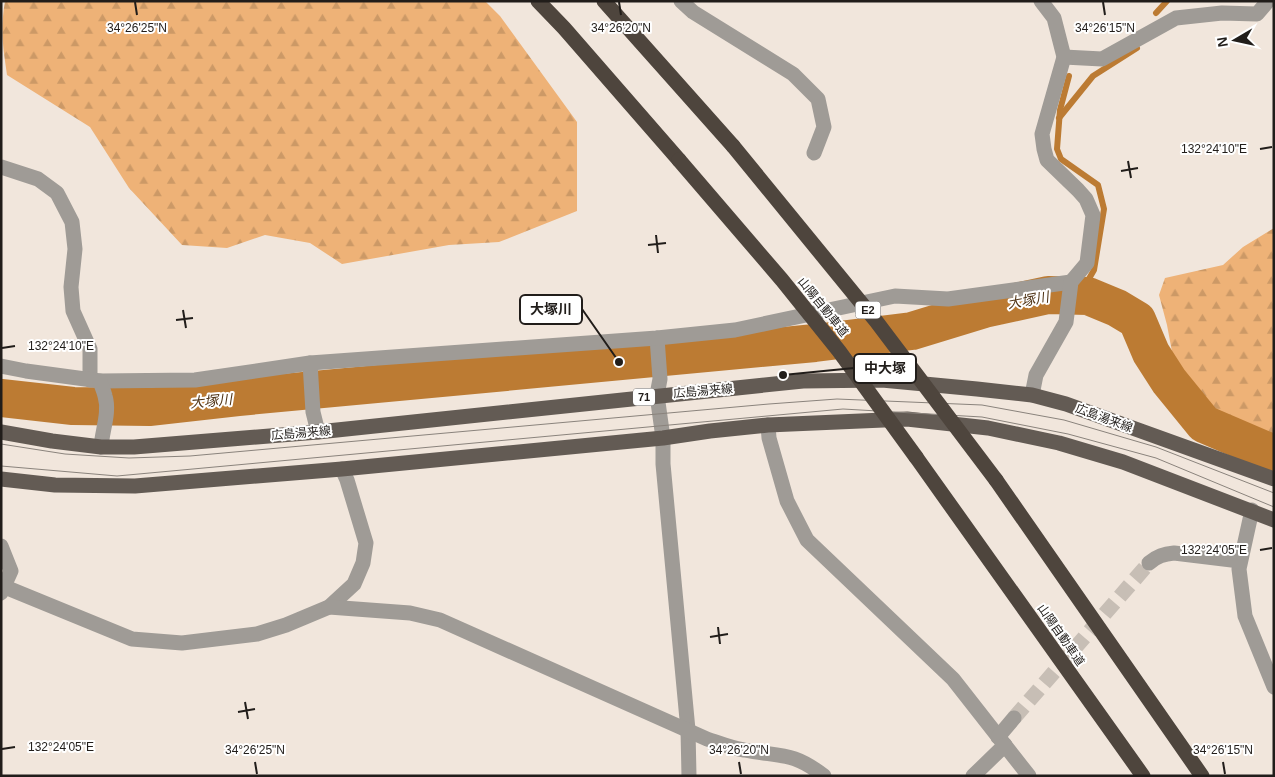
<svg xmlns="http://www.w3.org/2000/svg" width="1275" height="777" viewBox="0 0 1275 777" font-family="Helvetica,'Noto Sans JP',sans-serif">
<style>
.forest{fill:url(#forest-firs)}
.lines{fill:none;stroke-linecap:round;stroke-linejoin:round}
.stream{stroke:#bc7b33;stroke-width:6}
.river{stroke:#bc7b33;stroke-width:38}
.minor-tunnel{stroke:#c7beb5;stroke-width:15;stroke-dasharray:15 8;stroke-linecap:butt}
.minor{stroke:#9f9b96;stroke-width:15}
.major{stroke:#635b54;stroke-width:15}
.highway{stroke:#4e453d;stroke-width:15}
.tram{stroke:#8a837c;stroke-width:1}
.highway-bridge{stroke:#4e453d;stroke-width:15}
.ticks{fill:none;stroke:#211d1a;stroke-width:2}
.labels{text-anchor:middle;stroke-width:4;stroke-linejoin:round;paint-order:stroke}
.shield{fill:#fff;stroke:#64615f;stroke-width:1}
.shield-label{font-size:11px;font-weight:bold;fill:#211d1a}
.street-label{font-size:12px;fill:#211d1a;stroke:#fff}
.water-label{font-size:14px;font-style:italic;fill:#503416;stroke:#fff}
.ticks-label{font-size:12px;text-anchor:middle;fill:#211d1a;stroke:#fff;stroke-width:4;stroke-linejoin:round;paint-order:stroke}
.leader{fill:none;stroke:#211d1a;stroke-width:2}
.callout-dot{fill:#211d1a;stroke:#fff;stroke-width:2}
.callout{fill:#fff;stroke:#211d1a;stroke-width:2}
.callout-label{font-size:14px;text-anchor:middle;font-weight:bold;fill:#211d1a}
</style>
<defs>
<pattern id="forest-firs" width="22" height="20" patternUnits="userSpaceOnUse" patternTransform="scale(1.25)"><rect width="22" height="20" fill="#eeb277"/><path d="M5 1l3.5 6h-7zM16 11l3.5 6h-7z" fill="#c96"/></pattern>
</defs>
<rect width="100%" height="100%" fill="#f1e6dc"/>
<g class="forest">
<path d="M5,1H485L500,16L577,122V211L499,242L449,245L342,264L310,243L265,235L227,248L182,245L129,188L90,127L7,75C3,46 0,31 5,1Z"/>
<path d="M1274,228V444L1197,401L1173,357L1167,325L1159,295L1165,278L1223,265L1243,247Z"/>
</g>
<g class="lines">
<g class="stream">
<path d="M1156,13L1167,1"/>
<path d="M1069,76L1060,110L1057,149L1061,159L1098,185L1104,209L1094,270L1079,296"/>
<path d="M1059,118L1093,76L1137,48"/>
</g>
<path class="river" d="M1,398L73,406L149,407L238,397L815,343L912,331L984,309L1048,295L1088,296L1117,308L1137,320L1151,353L1169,381L1204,424L1274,454"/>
<path class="minor-tunnel" d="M1014,718L1149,563"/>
<g class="minor">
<path d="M681,1L693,12L793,74L818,99L824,127L814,153"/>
<path d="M1064,57L1102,59L1176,18L1222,13L1257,14L1268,1"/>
<path d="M1,167L38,179L57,193L72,222L75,249L71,287L73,311L90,349V380"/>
<path d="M657,338L660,379L657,395L663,438V464L688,730L689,776"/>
<path d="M310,363L313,412L318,432"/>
<path d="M1,366L26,371L100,381L195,380L310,363L657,338L735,330L895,296L948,299L1071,282"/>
<path d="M100,381C101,385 104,391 105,396C110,412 102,431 101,447"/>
<path d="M1032,395L1036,375L1066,322L1071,282L1087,263L1093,215L1086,199L1078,190L1047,160L1044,149L1042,134L1064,57L1054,18L1041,1"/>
<path d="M768,425L769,438L787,501L807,540L953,679L1029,776"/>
<path d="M1252,510L1239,569L1245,616L1274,687"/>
<path d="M1,546L11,571L1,593"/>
<path d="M1149,563C1157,556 1164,554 1174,553L1240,561"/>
<path d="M5,587L132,639L182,643L257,634L286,625L329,607L354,584L363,563L366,543L347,480L342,469"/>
<path d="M329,607L410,613L440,620L707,739C719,743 731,748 744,750C780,757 792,751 824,776"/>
<path d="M998,737L1014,718"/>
<path d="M973,776L1005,745"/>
</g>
<g class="major">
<path d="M1,432L52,441L101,447H134L318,432L803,381L882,380L977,389L1032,395L1066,404L1274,479"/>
<path d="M1,479L55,485L135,486L342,469L663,438L710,431L768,425L907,419L988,428L1059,443L1123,462L1274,520"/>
</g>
<g class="highway">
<path d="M538,1L564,28L679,160"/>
<path d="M604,1L733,146"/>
<path d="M916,457L1143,776"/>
<path d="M996,480L1202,776"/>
</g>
<g class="tram">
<path d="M1,444L65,454L129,458L190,456L769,404L837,399L982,405L1064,420L1156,447L1274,493"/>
<path d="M1,466L117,476L843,409L982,417L1068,434L1156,458L1274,507"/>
</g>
<g class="highway-bridge">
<path d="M733,146L876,321L996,480"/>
<path d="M679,160L782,280L839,351L916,457"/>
</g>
</g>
<path class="ticks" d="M135,2L137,15M619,2L621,15M1103,2L1105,15M1260,149L1272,147M1128,161L1131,178M1121,171L1138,168M656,235L658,253M648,245L666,243M183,310L186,328M176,320L193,318M2,348L15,346M1260,550L1272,548M718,627L720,644M710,637L728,634M245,702L248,719M238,712L255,709M2,749L15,747M255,762L257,774M739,762L741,774M1223,762L1225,774"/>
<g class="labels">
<g class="shield">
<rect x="855.5" y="301.5" width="25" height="17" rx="4"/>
<rect x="633" y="388.5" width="22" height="17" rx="4"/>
</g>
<g class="shield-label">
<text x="868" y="314">E2</text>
<text x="644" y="401">71</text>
</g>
<g class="street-label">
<text transform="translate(823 307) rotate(51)" y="4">山陽自動車道</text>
<text transform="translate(703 391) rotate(-5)" y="4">広島湯来線</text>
<text transform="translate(1104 418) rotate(20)" y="4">広島湯来線</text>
<text transform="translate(301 433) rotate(-5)" y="4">広島湯来線</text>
<text transform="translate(1061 635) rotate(55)" y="4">山陽自動車道</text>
</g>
<g class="water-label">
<text transform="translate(1028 300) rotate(-10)" y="5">大塚川</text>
<text transform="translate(211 401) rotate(-5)" y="5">大塚川</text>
</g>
</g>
<g class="ticks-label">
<text x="137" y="32">34°26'25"N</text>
<text x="621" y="32">34°26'20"N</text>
<text x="1105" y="32">34°26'15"N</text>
<text x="1214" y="153">132°24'10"E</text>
<text x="61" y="350">132°24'10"E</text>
<text x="1214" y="554">132°24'05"E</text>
<text x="61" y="751">132°24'05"E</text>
<text x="255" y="754">34°26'25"N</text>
<text x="739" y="754">34°26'20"N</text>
<text x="1223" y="754">34°26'15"N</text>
</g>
<path class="leader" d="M619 362L582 309M783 375L854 368"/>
<g class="callout-dot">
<circle cx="619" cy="362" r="5"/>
<circle cx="783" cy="375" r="5"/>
</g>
<g class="callout">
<rect x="520" y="295" width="62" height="29" rx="5"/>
<rect x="854" y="354" width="62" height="29" rx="5"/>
</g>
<g class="callout-label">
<text x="551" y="314">大塚川</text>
<text x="885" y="373">中大塚</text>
</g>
<rect width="1275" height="777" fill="none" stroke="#211d1a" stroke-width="5"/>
<g transform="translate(1235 40) rotate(261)" stroke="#ffffff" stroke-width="4" paint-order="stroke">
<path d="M0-4L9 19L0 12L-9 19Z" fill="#211d1a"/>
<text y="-8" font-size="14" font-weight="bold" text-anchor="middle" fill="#211d1a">N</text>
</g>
</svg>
